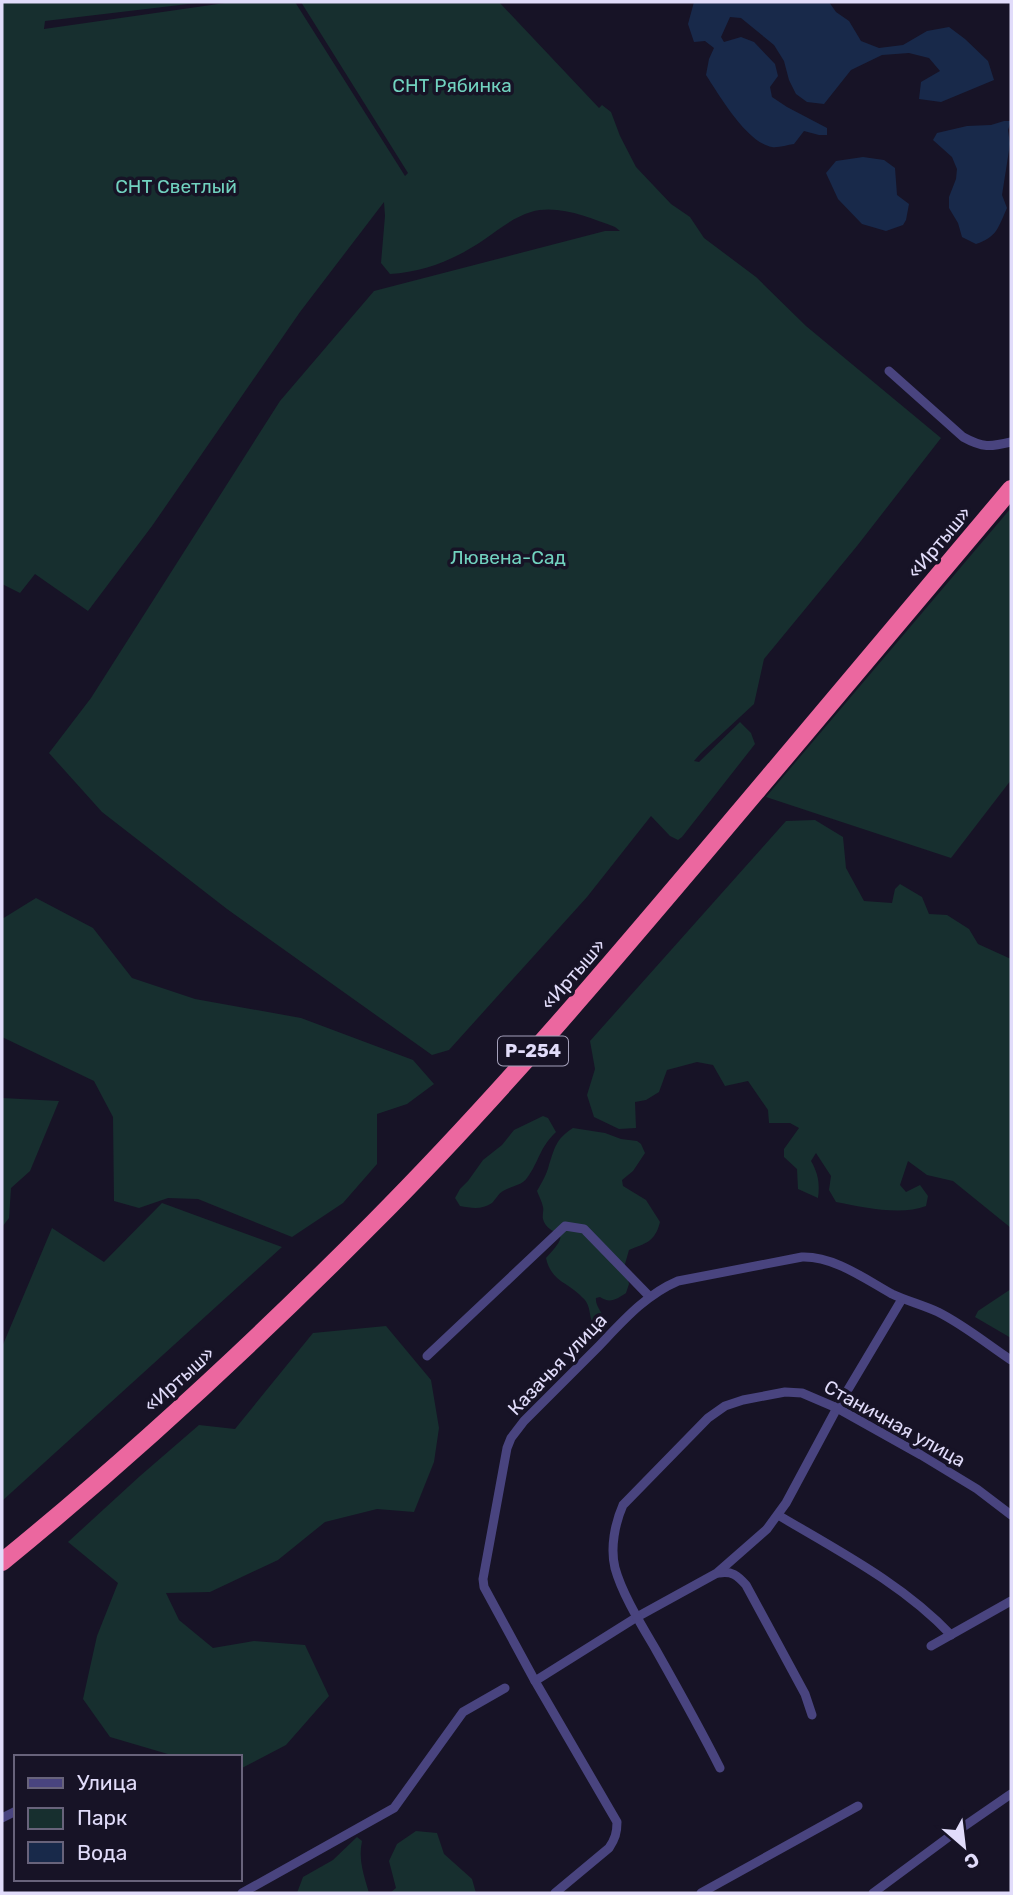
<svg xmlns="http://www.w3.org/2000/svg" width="1013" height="1895" viewBox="0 0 1013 1895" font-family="Rubik,sans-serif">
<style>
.green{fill:#172f2f}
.water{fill:#18294a}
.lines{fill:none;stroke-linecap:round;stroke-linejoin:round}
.street{stroke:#49447f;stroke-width:9}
.highway{stroke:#eb679f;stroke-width:18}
.labels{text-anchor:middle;stroke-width:7;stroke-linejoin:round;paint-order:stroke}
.shield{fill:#171326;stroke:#a4a0ba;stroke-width:2}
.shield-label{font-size:18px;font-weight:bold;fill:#e1dcfa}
.park-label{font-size:19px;fill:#71d2bf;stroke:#171326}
.street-label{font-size:19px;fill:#e1dcfa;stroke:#171326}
</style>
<rect width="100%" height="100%" fill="#171326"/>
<g class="green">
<path d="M2,2H205L45,21L44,29L232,2H295L405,176L408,173L301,2H499L599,108L602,105L611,112L620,136L636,167L671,204L690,217L704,238L756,277L806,326L941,438L857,546L764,659L754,704L701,753L694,761L699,762L740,722L751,733L755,744L682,837L678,840L670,836L651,816L587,897L449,1050L432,1055L227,909L102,812L49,753L91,698L280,401L374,291L605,231H620L615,227C590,218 558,204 531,212C514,217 499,229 485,239C456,259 425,272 390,274L381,263L385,216L384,202L300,312L152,526L88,611L35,574L20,593L2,584Z"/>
<path d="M1011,508V780L951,858L766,797Z"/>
<path d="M815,820L843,837L846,868L864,901L892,903L895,889L900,884L922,897L929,914L947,915L969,929L978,944L1011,959V1228L953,1181L927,1175L908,1161L900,1185L906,1192L920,1185L928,1196L926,1206C901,1216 862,1207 836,1202L829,1190L831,1176L816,1153L811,1161C818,1173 820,1183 818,1198L798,1189L797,1169L784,1157V1149L799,1128L790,1123H769L768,1110L748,1081L725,1086L713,1065L697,1062L667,1070L659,1092L646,1100L635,1102L636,1128L619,1129L594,1117L587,1095L595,1069L590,1041L786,821Z"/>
<path d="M36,898L93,928L132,978L195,999L301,1018L413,1060L434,1084L407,1104L377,1114V1164L343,1203L292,1237L198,1199L168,1198L139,1208L114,1201L113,1117L94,1081L2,1037V919Z"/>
<path d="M2,1098L59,1101L30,1171L11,1188L9,1218L2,1227Z"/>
<path d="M543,1116L548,1118L556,1132C539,1148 539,1162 527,1178C521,1186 511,1186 503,1191C498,1194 496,1199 492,1203C482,1210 471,1208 460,1206L455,1198L460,1189L468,1181L483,1160L502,1145L514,1130Z"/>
<path d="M573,1128L605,1133L621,1139L637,1141L641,1144L645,1153L633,1171L622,1180L623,1186L646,1200L660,1222C655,1242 646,1243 629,1250L625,1264L629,1284L626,1293C617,1299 610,1304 600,1297L596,1298C595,1307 604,1313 605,1322L600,1329L595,1328C588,1318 592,1306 583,1298C570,1283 551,1282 546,1258C577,1225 549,1240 543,1219C542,1215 544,1211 543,1207C542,1202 539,1196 537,1191C542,1182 547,1174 549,1165C555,1147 556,1139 573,1128Z"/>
<path d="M162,1203L282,1247L2,1501V1347L52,1228L104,1262Z"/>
<path d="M1011,1289V1338L975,1317L978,1311Z"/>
<path d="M386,1326L431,1380L439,1428L434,1462L414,1512L377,1509L325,1522L278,1560L210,1592L166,1593L179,1620L213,1648L254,1641L305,1645L329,1696L286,1745L240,1769V1757H178L110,1737L83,1699L97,1636L118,1583L68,1542L140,1476L199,1425L235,1429L313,1333Z"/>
<path d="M416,1831L437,1833L444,1854L472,1879L476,1893H390L396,1888L389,1861L397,1844Z"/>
<path d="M357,1837L362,1841C358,1859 364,1876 369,1893H297L303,1877L333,1860Z"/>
</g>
<g class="water">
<path d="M694,2H829L836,12L849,21L861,41L879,48L903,45L927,31L949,27L965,39L988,61L994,80L941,102L919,99L921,82L940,71L929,58L909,53L882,55L851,70L824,104L807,102L796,94L789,80L784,61L774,45L741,18L730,17L721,37L724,42L741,37L754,42L775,64L778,76L770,87L772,97L787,107L827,128V135H819L804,131L794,144C787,145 778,148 772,147C747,143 719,95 706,75L709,59L714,48L705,41L694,42L688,24Z"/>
<path d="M1004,121H1011L1008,130L1010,144L1002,195L1007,208C998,228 997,237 976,244L962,237L958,223L949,208V197L956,179L957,169L952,157L933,140L937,133L967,126L991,125Z"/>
<path d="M863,157L884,160L895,168L897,195L909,204L906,220L903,225L886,231L862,224L838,199L826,173L836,161Z"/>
</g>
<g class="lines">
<g class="street">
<path d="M889,371L963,437C983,448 990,447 1011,442"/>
<path d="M427,1356L565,1226L584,1229L649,1296"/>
<path d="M778,1515C837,1550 903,1584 951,1635"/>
<path d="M719,1573C732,1571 737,1575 746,1585L805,1694L812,1715"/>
<path d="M931,1646L1011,1601"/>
<path d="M535,1681L637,1617L717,1573L767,1529L786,1503L837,1408L902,1299"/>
<path d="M720,1768C700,1728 678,1689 656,1650C642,1626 622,1594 615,1568C610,1548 615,1523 623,1505L708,1418L725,1406L743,1400L785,1392L802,1393L837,1408L921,1455L977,1489L1011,1515"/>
<path d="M2,1818L16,1811"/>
<path d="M242,1893L394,1808L463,1712L505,1688"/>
<path d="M555,1893L609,1848C615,1839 617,1833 617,1822L535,1681L484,1587L483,1579L507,1448L511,1438L524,1421C549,1396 573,1372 598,1347C622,1322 645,1295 678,1281L802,1257C834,1256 865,1279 892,1294C907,1301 923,1305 938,1312C964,1325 987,1344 1011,1360"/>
<path d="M701,1893L858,1806"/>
<path d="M873,1893L950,1836L1011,1794"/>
</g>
<path class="highway" d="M2,1562C132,1456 256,1341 374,1222C517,1078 646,922 777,767C855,674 933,582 1011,489"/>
</g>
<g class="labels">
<rect class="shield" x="498" y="1036.5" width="70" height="29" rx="5"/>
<g class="shield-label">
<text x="533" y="1057">Р-254</text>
</g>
<g class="park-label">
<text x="452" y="92">СНТ Рябинка</text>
<text x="176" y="193">СНТ Светлый</text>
<text x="508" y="564">Лювена-Сад</text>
</g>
<g class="street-label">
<text transform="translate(939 542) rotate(-50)" y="7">«Иртыш»</text>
<text transform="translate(573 974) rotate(-49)" y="7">«Иртыш»</text>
<text transform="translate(557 1364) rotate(-46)" y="7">Казачья улица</text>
<text transform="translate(179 1379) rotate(-42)" y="7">«Иртыш»</text>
<text transform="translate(895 1423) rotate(29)" y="7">Станичная улица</text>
</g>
</g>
<rect width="1013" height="1895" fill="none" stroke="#e1dcfa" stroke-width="7"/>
<rect x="14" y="1755" width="228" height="126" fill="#171326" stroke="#68637b" stroke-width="2"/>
<rect x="28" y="1778" width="35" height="10" fill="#49447f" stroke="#68637b" stroke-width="2"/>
<text x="77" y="1790" font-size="21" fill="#e1dcfa">Улица</text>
<rect x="28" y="1808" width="35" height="21" fill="#172f2f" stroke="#68637b" stroke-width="2"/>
<text x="77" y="1825" font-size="21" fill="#e1dcfa">Парк</text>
<rect x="28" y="1842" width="35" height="21" fill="#18294a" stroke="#68637b" stroke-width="2"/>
<text x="77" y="1860" font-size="21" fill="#e1dcfa">Вода</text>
<g transform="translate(964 1846) rotate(152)" stroke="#171326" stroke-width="5" paint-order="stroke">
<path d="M0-5L12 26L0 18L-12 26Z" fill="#e1dcfa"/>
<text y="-10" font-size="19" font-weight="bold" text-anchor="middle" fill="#e1dcfa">С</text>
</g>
</svg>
